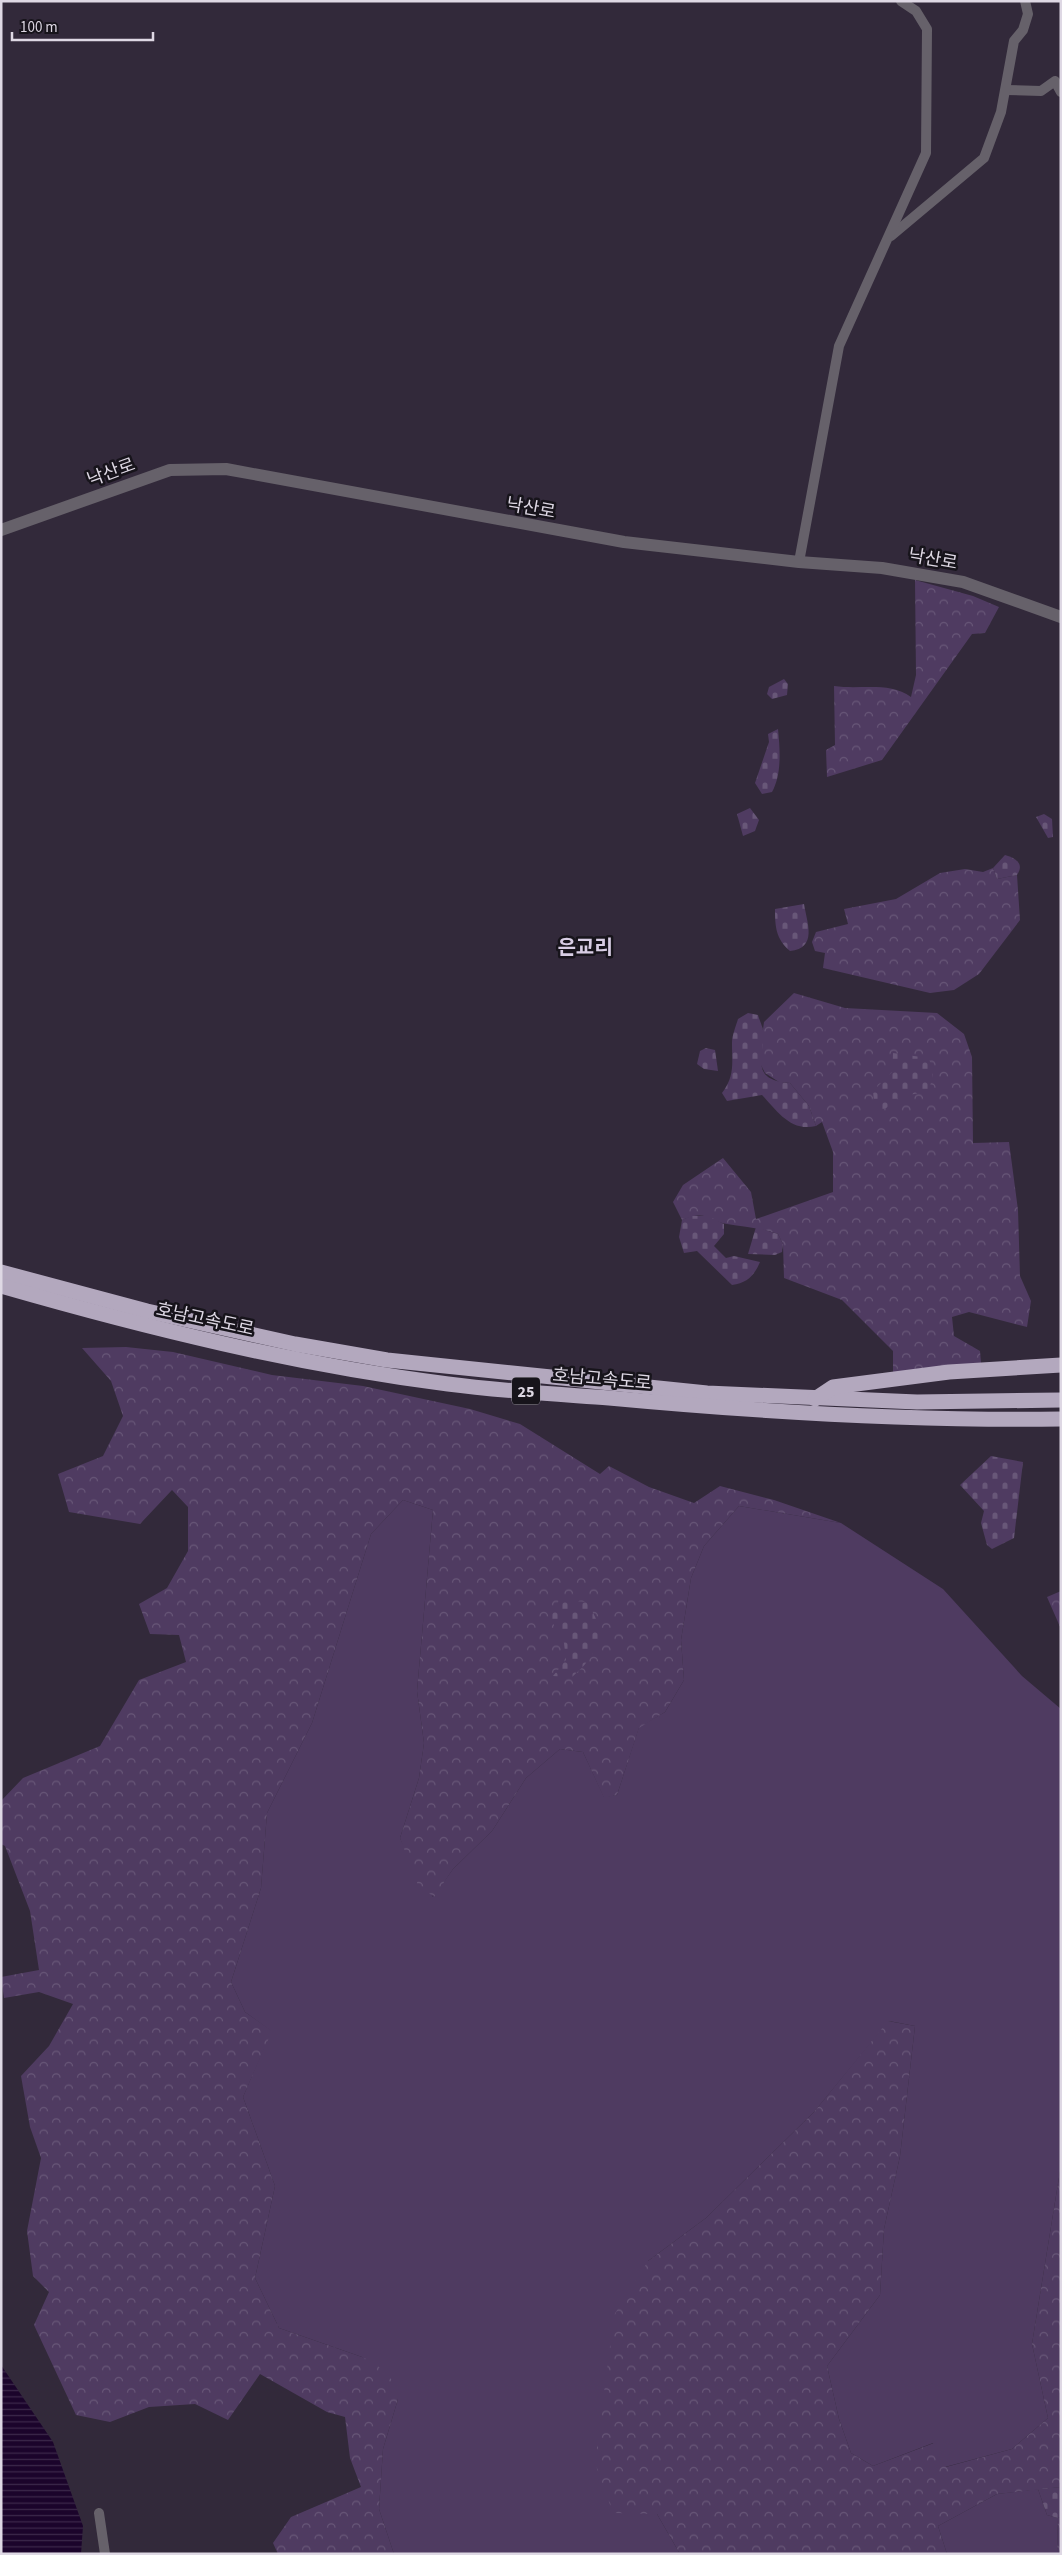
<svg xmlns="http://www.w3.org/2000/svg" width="1062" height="2555" viewBox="0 0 1062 2555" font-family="'Source Sans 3','Noto Sans KR',sans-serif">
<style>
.grass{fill:#4f3b61}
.forest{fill:url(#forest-crowns)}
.cemetery{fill:url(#cemetery-stones)}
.water{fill:url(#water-rules)}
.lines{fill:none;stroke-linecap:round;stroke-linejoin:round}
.minor{stroke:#66616a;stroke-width:10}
.tertiary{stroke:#66616a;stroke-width:12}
.motorway{stroke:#b3a8be;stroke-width:15}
.labels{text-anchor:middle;stroke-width:5;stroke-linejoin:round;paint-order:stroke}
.shield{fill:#17141b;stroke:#a29da8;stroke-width:1}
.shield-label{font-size:16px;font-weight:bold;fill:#ded8e4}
.street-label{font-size:18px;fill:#ded8e4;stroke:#17141b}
.quarter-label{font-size:20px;font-weight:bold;fill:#d8cde4;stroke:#17141b}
</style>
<defs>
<pattern id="forest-crowns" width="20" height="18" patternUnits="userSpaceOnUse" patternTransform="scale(1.25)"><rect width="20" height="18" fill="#4f3b61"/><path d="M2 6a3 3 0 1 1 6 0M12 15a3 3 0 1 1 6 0" fill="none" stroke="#685778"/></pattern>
<pattern id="cemetery-stones" width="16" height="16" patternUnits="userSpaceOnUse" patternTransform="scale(1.25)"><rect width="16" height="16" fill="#4f3b61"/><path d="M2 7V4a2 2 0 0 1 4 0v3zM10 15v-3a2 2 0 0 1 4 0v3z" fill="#685778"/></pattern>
<pattern id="water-rules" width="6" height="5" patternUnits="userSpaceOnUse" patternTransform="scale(1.25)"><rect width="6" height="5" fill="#1b042b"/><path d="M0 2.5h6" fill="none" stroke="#3c284a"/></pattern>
</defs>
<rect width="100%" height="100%" fill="#32293a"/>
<g class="grass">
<path d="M403,1500L433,1510L417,1691L424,1743L419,1778L400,1838L411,1861L433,1897L453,1869L492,1831L526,1778L560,1749L583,1752L604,1797L617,1795L639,1727L665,1712L684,1680L681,1640L691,1578L704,1546L739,1506L841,1523L943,1589L1022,1676L1061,1709V2165L1032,2344L1048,2418L1012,2449L945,2467L933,2443L873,2466L851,2453L839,2419L827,2366L880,2295L884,2229L900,2156L915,2026L889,2021L814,2112L706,2218L648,2261L657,2514L680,2554H394L379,2509L383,2449L398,2399L362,2357L279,2328L255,2278L275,2186L243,2097L271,2031L245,2012L231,1982L261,1888L267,1813L312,1723L371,1534Z"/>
<path d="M1038,2489L1047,2515L1058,2518L1057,2553L947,2554L938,2526L997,2494Z"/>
</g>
<g class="forest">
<path d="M915,580L973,596L999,607L985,633L972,634L882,760L827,777L826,750L835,745L834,686C861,690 889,681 911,697L916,675Z"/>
<path d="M993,868L997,879L1017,875L1020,920L979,974L954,990L930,993L823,968L825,953L815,951L812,942L816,932L848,924L844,909L896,899L940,873L965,869L983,872Z"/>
<path d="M794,993L845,1008L937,1013L964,1034L972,1057L973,1143L1009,1142L1018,1210L1020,1276L1031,1301L1027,1327L969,1312L952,1317L954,1336L980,1351L982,1374L893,1376V1351L842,1300L784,1278L783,1244L778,1234C761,1228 745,1227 727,1224C707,1221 708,1209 682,1220L673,1202L683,1185L723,1158L751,1192L756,1219L833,1192V1152L822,1122L816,1126L809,1106L790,1083L779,1082L765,1073L759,1061L764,1022Z"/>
<path d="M126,1347L173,1352L272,1375L363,1386L470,1409L520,1424L600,1474L609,1466L649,1487L694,1503L720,1486L774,1500L841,1523L739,1506L704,1546L691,1578L681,1640L684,1680L665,1712L639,1728L617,1795L604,1798L583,1752L560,1749L526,1778L492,1831L453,1869L434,1897L418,1885L400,1838L419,1778L424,1743L417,1691L433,1510L403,1500L371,1534L312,1723L267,1813L261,1888L231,1982L245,2012L272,2031L243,2097L275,2186L255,2278L279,2328L362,2357L374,2362L397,2385L398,2399L383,2449L379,2509L394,2554H278L273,2543L291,2517L361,2487L350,2458L345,2417L327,2412L260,2374L228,2420L195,2404L149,2407L110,2422L76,2415L34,2325L49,2292L33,2276L27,2231L41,2158L30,2127L21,2076L49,2046L73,2004L39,1992L4,1998L1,1977L39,1970L30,1911L5,1846L1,1844V1801L23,1778L100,1746L139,1680L186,1662L179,1635L150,1634L139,1604L167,1588L188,1551V1507L172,1490L140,1524L69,1512L58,1474L103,1456L123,1416L111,1381L82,1348Z"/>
<path d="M1061,1591V1629L1047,1597Z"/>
<path d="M888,2021L915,2026L900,2156L884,2229L880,2295L827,2366L839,2419L851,2453L873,2466L934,2443L946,2467L1012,2449L1048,2418L1032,2344L1061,2165V2487L997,2494L938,2526L947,2554H680L657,2514L613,2513L595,2463L614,2315L648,2261L706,2218L814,2112Z"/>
<path d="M1061,2517V2554H1057L1058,2518Z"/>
</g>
<g class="cemetery">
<path d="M784,679L788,684L787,695L772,699L767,694L769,687Z"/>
<path d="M778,729C780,749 782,774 772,792L762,794L755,783L769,742L768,734Z"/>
<path d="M750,808L759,820L755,831L743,836L737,814Z"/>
<path d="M1044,814L1052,819L1053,837L1048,838L1036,817Z"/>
<path d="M1005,855C1015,858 1025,863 1017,875L997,879L993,868Z"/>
<path d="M804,904C807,923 818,948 790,951C776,939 775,927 775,909Z"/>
<path d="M748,1013L758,1015C759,1019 762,1025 763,1030C765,1056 748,1080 790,1083L809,1106L816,1126C791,1132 778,1112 762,1095L727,1101L722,1093C735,1076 732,1063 732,1043C732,1035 736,1026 738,1019Z"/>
<path d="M706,1048L715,1050L718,1071L704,1069L697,1064L700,1051Z"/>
<path d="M893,1053L928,1058L934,1069L929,1091L899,1097L885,1109L875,1112L873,1091L892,1072Z"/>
<path d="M691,1216H708L724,1224V1234L714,1246L726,1258L734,1256L760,1262C754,1276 747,1283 732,1285L697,1251L684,1253L679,1237L682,1220Z"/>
<path d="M756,1227L778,1234L783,1244L782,1252L775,1255L748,1254Z"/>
<path d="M991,1456L1023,1462L1014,1538L992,1549L987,1545L981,1523L984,1511L960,1485Z"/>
<path d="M559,1600L586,1602C609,1631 598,1655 572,1677L553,1676L566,1660L564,1643L550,1618Z"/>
<path d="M1061,2487V2517L1058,2518L1047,2515L1038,2489Z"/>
</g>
<path class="water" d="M1,2365L53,2442L83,2526L81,2554H1Z"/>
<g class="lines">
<g class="minor">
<path d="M1006,90L1041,91L1055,81L1061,92"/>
<path d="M891,236L984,158L1001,112L1014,41L1023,30L1028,14L1025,1"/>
<path d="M799,562L839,346L926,153L927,29L916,11L901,1"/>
<path d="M99,2513L105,2554"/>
</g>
<path class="tertiary" d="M1,530L170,470L226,469L624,542L799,562L882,568L963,582L1061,617"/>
<g class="motorway">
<path d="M1,1272L147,1311L295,1344L387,1360L707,1393L917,1402L1061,1400"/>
<path d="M1,1286C147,1328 297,1365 448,1384C501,1391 555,1394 609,1398C759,1412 910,1421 1061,1419"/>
<path d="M815,1399L833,1387L949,1372L1061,1365"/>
</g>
</g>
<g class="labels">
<rect class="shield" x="512" y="1377.5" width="28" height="27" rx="4"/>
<g class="shield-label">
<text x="526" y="1397">25</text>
</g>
<g class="street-label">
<text transform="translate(111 472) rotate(-20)" y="6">낙산로</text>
<text transform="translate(531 508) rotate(10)" y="6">낙산로</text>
<text transform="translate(933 559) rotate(10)" y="6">낙산로</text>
<text transform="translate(205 1319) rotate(12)" y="6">호남고속도로</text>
<text transform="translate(602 1379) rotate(5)" y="6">호남고속도로</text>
</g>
<g class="quarter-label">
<text x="585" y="954">은교리</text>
</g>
</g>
<rect width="1062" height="2555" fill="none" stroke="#ded8e4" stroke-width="5"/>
<path d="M12 32v8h141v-8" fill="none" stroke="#ded8e4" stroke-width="2.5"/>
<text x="20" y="32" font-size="15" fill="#ded8e4" stroke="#17141b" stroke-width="4" paint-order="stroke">100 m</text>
</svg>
